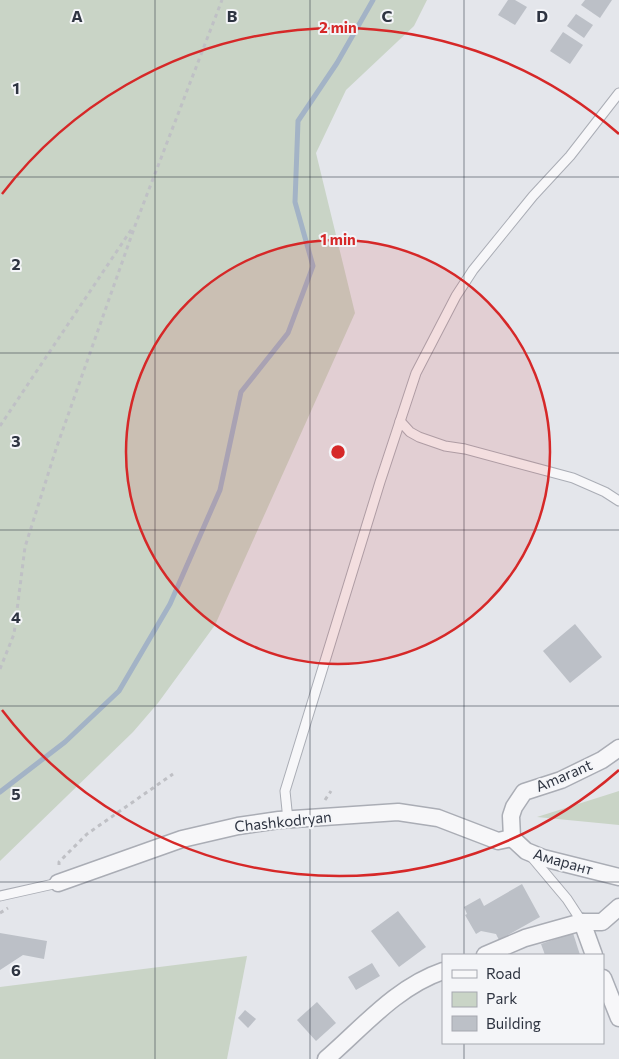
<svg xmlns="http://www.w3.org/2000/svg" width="619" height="1059" viewBox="0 0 619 1059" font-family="Commissioner,sans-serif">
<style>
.green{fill:#c9d4c6}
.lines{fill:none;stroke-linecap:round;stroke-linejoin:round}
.stream{stroke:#a3b3c6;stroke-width:5}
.building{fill:#bcc0c7}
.service-casing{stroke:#aaadb5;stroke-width:11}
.minor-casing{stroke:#aaadb5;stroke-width:19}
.path{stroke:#bfc0c5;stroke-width:3;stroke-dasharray:4 4;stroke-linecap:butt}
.service{stroke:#f7f7f9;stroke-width:9}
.minor{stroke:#f7f7f9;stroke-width:16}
.grid{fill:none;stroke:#2e3441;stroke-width:1;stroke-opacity:0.55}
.ring{fill:none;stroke:#d62828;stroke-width:2.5}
.labels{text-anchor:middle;stroke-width:4;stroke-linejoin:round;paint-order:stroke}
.street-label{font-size:15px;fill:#2e3441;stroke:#f4f5f8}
.grid-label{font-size:16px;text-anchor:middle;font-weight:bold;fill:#2e3441;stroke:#f4f5f8;stroke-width:4;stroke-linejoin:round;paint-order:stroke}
.centre{fill:#d62828;stroke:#f4f5f8;stroke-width:2.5}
.ring-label{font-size:15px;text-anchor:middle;font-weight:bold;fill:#d62828;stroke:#f4f5f8;stroke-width:4;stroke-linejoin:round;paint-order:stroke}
</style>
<rect width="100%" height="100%" fill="#e4e6eb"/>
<g class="green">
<path d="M0,0H427L414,26L346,90L316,153L355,313L215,625L158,703L133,732L0,861Z"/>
<path d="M619,791V825L537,817Z"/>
<path d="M247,956L227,1059H0V987Z"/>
</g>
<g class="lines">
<path class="stream" d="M0,792L65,742L119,691L170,604L220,490L241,392L288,333L313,266L295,202L298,121L337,63L373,0"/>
</g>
<g class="building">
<path d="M508,0H515L527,7L515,25L498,15Z"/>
<path d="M585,0H612L600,18L581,5Z"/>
<path d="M576,14L593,25L584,38L567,26Z"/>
<path d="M563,32L583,45L570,64L550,51Z"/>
<path d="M575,624L602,657L570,683L543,651Z"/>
<path d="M522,884L540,917L499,940L496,934L481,931L476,934L465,915L467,914L464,907L480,898L484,906Z"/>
<path d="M398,911L426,947L399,967L371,931Z"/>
<path d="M0,933L47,941L44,959L23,955L0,970Z"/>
<path d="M573,933L580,955H545L541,944Z"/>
<path d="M372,963L380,976L356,990L348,977Z"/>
<path d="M317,1002L336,1023L316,1041L297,1020Z"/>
<path d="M245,1010L256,1019L248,1028L238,1018Z"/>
</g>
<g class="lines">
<g class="service-casing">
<g id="service">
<path d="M400,421L410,432L419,437L445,446L465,449L573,478L605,492L619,501"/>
<path d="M288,820L285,791L380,482L416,373L456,296L473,270L533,196L570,156L619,93"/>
<path d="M530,855L567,899L582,922"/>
<path d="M0,896L58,883"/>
</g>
</g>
<g class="minor-casing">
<g id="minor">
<path d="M619,748L602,760L561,780L524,792L514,807L511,816L512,838L526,851L543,858L619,877"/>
<path d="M58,883L182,839L238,826L279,820L398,812L438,818L498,841L512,838"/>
<path d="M582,922L594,955"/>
<path d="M485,955L525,938L557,929L582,922H602L619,907"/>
<path d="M603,978L619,1018"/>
<path d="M326,1059C362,1028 396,987 443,971"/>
</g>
</g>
<g class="path">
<path d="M0,426L133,227"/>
<path d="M0,669L14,634L25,547L56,449L136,223L222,0"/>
<path d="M325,800L331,791"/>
<path d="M59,865V862L87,834L173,774"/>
<path d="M0,913L8,908"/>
</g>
<use href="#service" class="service"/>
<use href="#minor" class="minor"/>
</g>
<path class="grid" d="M155,0V1059M310,0V1059M464,0V955M0,177H619M0,353H619M0,530H619M0,706H619M0,882H619M464,1043V1059"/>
<circle cx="338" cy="452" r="212" fill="#d62828" fill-opacity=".12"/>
<g class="ring">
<circle cx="338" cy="452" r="212"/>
<path d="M619 770A424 424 0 0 1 2 710M2 194A424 424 0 0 1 619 134"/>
</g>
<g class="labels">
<g class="street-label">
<text transform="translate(564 776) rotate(-23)" y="5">Amarant</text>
<text transform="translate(283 822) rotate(-6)" y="5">Chashkodryan</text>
<text transform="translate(563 862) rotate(16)" y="5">Амарант</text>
</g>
</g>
<g class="grid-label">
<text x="77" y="22">A</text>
<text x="232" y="22">B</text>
<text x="387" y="22">C</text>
<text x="542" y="22">D</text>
<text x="16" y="94">1</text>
<text x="16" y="270">2</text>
<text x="16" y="447">3</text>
<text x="16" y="623">4</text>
<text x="16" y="800">5</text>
<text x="16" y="976">6</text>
</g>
<circle cx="338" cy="452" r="8" class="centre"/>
<g class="ring-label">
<text x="338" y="33">2 min</text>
<text x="338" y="245">1 min</text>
</g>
<rect x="442" y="954" width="162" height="90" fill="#f4f5f8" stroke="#a5a8af"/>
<rect x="452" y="970" width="25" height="8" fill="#f7f7f9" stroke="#a5a8af"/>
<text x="486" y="979" font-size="15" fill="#2e3441">Road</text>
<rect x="452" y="992" width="25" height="15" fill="#c9d4c6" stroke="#a5a8af"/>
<text x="486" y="1004" font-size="15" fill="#2e3441">Park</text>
<rect x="452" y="1016" width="25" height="15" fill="#bcc0c7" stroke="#a5a8af"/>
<text x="486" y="1029" font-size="15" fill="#2e3441">Building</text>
</svg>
